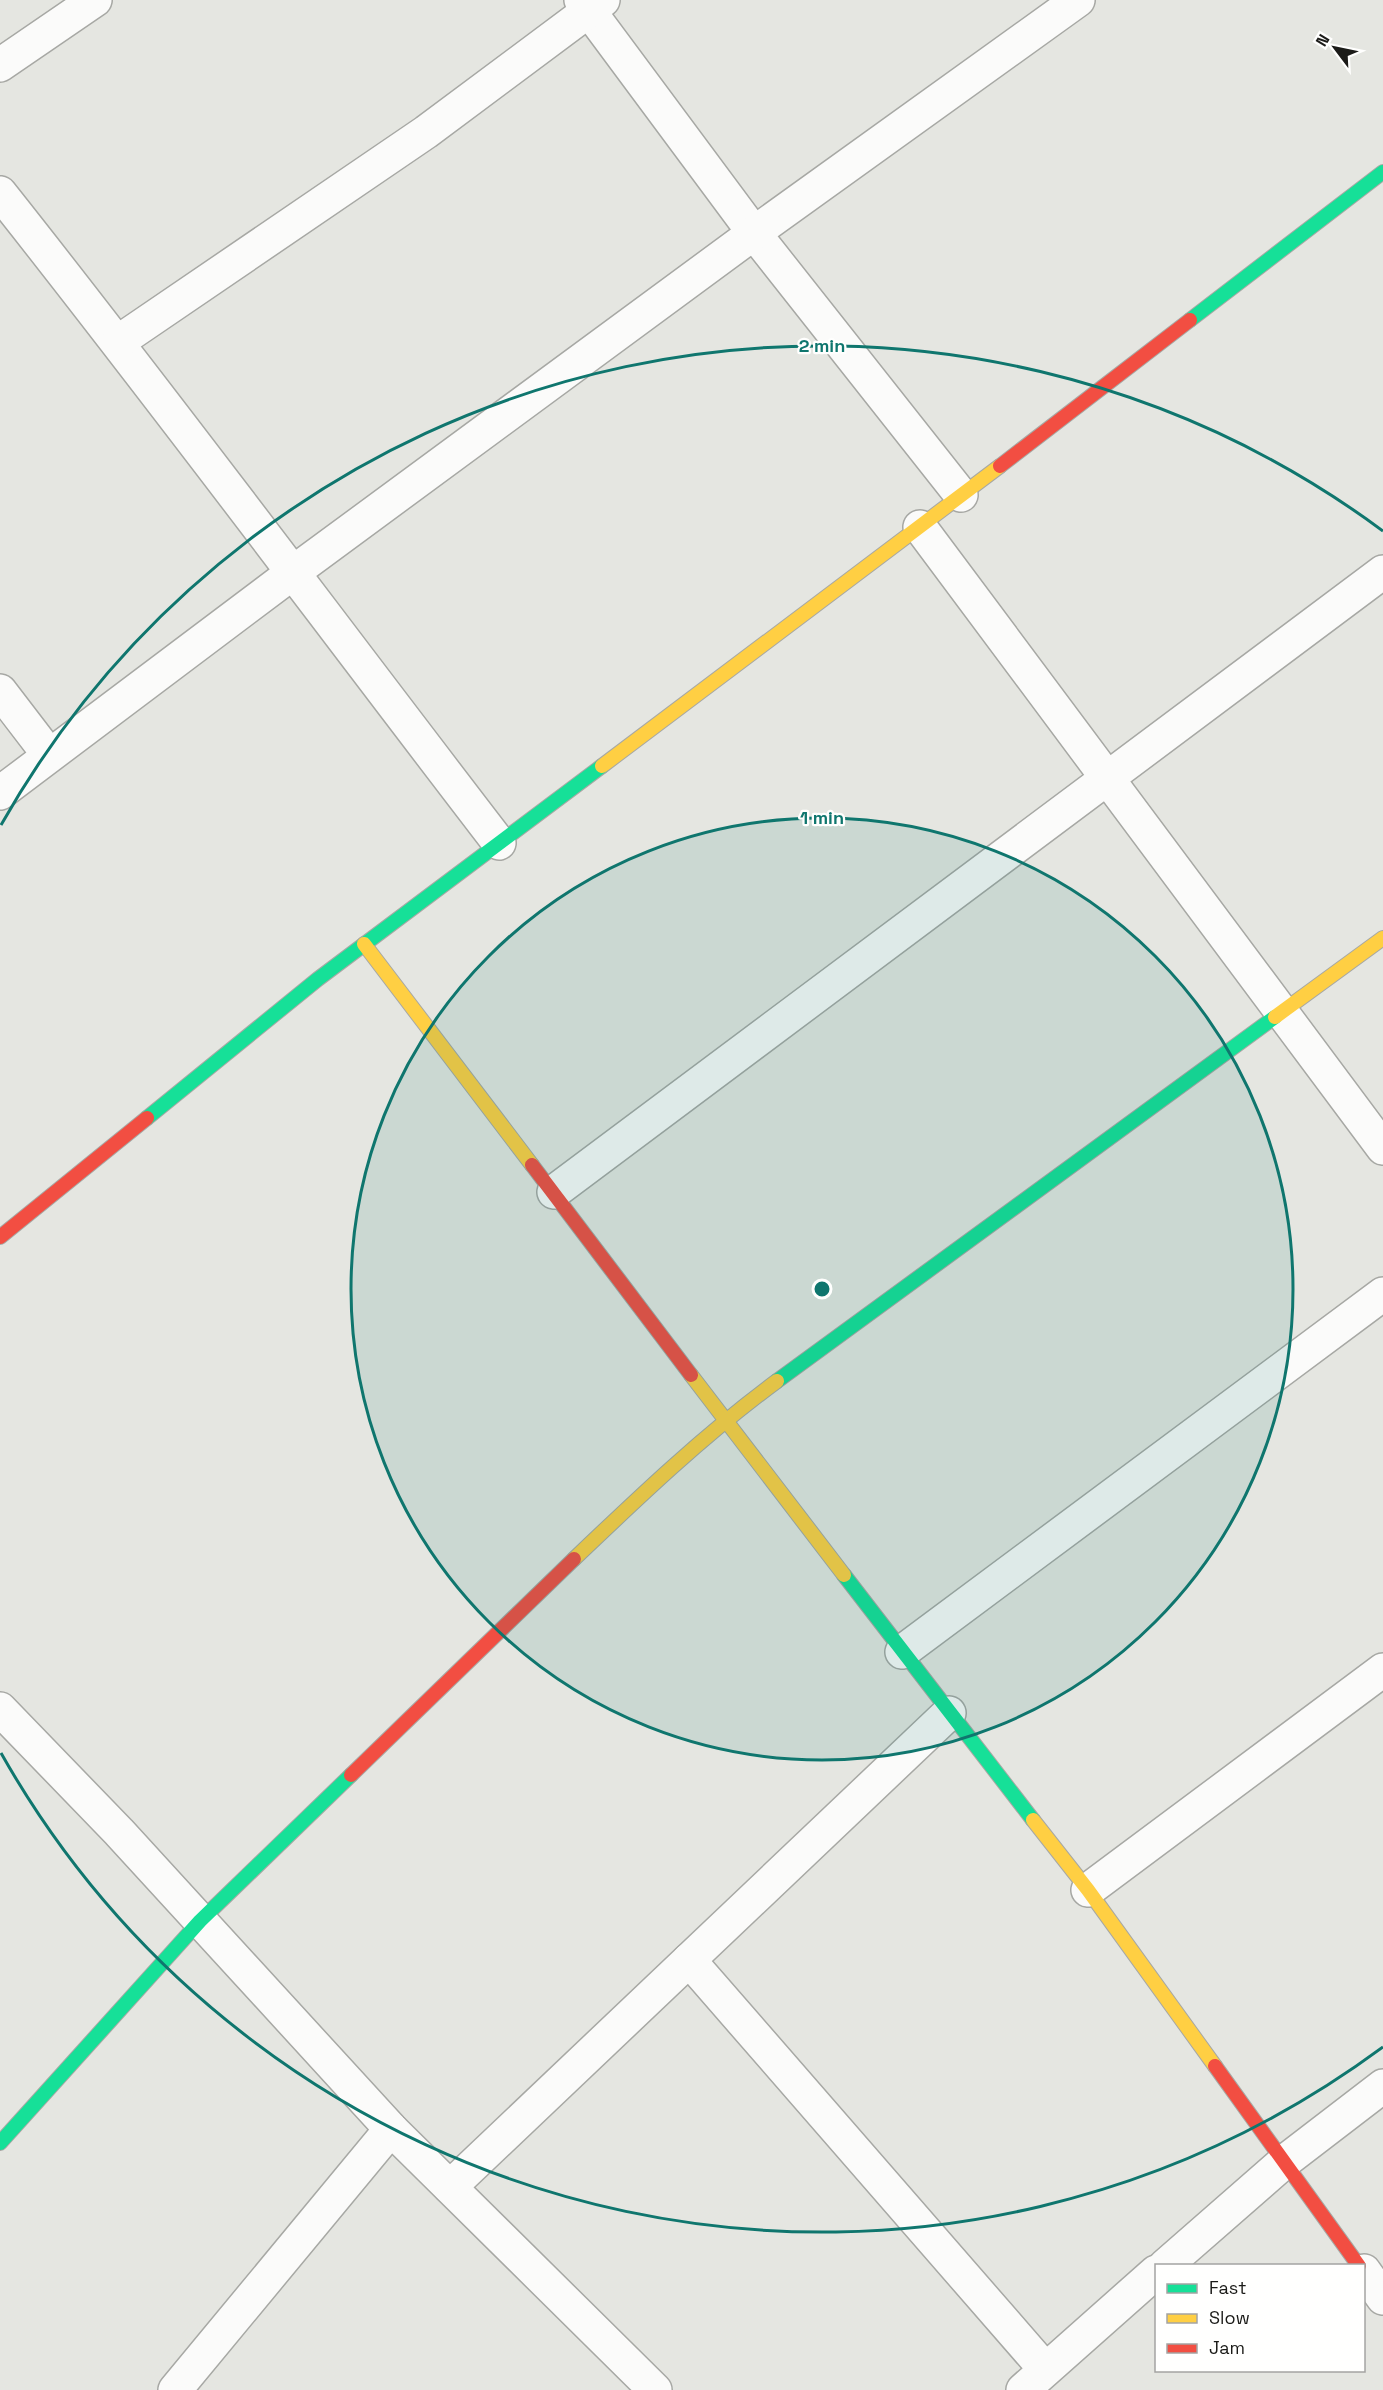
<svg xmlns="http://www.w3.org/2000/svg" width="1383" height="2390" viewBox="0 0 1383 2390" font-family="'Space Grotesk',sans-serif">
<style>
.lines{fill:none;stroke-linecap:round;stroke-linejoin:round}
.street-casing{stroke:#a7a8a4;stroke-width:36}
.fast-casing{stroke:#a7a8a4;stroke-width:16}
.slow-casing{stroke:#a7a8a4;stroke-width:16}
.jam-casing{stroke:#a7a8a4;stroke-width:16}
.street{stroke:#fbfbfa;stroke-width:33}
.fast{stroke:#16e098;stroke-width:14}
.slow{stroke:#ffcf43;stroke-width:14}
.jam{stroke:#f24e42;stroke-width:14}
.ring{fill:none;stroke:#0f766e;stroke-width:3}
.centre{fill:#0f766e;stroke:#fffffe;stroke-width:3}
.ring-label{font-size:18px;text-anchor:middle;font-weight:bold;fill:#0f766e;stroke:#fffffe;stroke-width:4.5;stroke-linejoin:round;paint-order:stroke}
</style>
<rect width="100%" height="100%" fill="#e5e6e1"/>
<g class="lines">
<g class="street-casing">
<g id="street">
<path d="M581,0L754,233L961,495"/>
<path d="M0,65L95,0"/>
<path d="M0,193C170,407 332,626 499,843"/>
<path d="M118,342L426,132L603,0"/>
<path d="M920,527L1383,1148"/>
<path d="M0,691L49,755"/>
<path d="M0,793L291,574L754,233L1078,0"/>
<path d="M554,1192L1383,572"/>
<path d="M902,1652L1383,1294"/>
<path d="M0,1709L119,1832L391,2129L655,2390"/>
<path d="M1088,1890L1383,1670"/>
<path d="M689,1960L1045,2369"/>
<path d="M450,2187L949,1713"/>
<path d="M1165,2266L1284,2162L1383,2086"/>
<path d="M1364,2271L1383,2298"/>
<path d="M175,2390L391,2129"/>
<path d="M1023,2390L1156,2272"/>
</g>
</g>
<g class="fast-casing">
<g id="fast">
<path d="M1190,320L1383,172"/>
<path d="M147,1118L318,979L602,766"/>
<path d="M777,1381L1275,1017"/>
<path d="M844,1575L1033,1820"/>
<path d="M0,2143L200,1921L351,1775"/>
</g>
</g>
<g class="slow-casing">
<g id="slow">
<path d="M602,766L1000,466"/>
<path d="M364,944L532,1165"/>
<path d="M1275,1017L1383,938"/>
<path d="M691,1375L844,1575"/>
<path d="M574,1559C640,1496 704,1435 777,1381"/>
<path d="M1033,1820L1088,1890L1215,2066"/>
</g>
</g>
<g class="jam-casing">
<g id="jam">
<path d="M1000,466L1190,320"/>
<path d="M532,1165L691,1375"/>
<path d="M0,1237L147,1118"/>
<path d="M351,1775L574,1559"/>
<path d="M1215,2066L1359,2266"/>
</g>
</g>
<use href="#street" class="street"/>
<use href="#fast" class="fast"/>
<use href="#slow" class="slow"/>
<use href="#jam" class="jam"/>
</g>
<circle cx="822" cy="1289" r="471" fill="#0f766e" fill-opacity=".12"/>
<g class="ring">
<circle cx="822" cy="1289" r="471"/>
<path d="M1383 2047A943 943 0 0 1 1 1753M1 825A943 943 0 0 1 1383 531"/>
</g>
<circle cx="822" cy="1289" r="9" class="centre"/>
<g class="ring-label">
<text x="822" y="352">2 min</text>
<text x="822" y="824">1 min</text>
</g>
<rect x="1155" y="2264" width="210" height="108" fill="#fffffe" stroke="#a4a4a2" stroke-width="1.5"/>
<rect x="1167" y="2284" width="30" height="9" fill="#16e098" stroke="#a4a4a2" stroke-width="1.5"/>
<text x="1209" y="2294" font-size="18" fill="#1b1b18">Fast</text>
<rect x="1167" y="2314" width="30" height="9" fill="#ffcf43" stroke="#a4a4a2" stroke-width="1.5"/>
<text x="1209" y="2324" font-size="18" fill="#1b1b18">Slow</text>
<rect x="1167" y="2344" width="30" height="9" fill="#f24e42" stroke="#a4a4a2" stroke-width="1.5"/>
<text x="1209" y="2354" font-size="18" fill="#1b1b18">Jam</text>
<g transform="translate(1335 48) rotate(302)" stroke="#fffffe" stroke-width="4.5" paint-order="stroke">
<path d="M0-4.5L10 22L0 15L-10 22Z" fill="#1b1b18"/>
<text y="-9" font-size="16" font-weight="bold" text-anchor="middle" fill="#1b1b18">N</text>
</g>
</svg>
